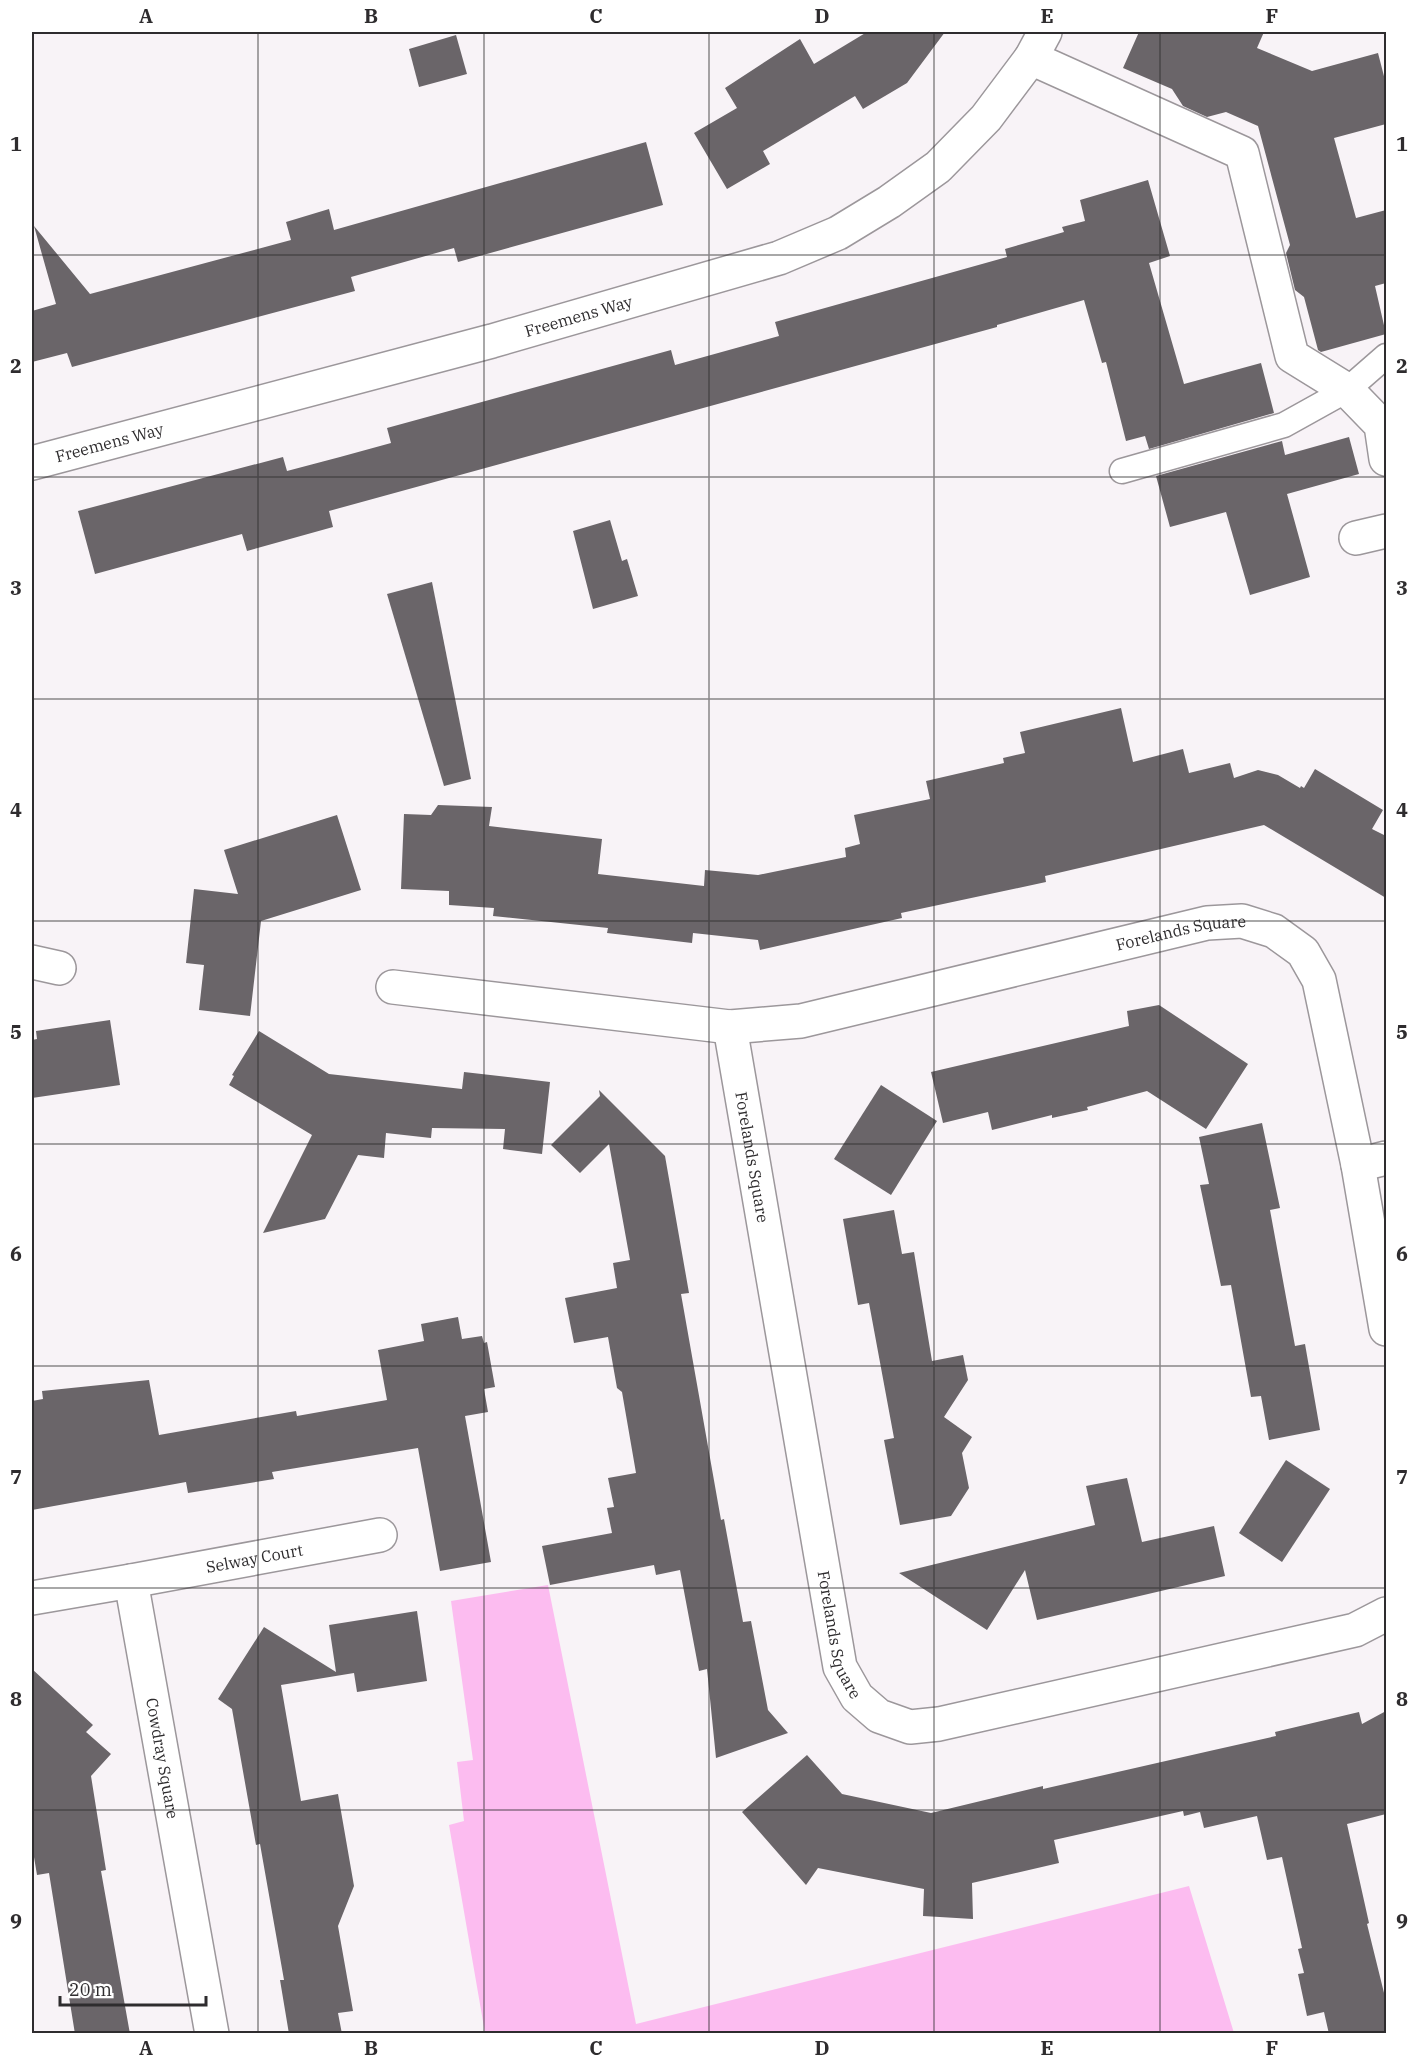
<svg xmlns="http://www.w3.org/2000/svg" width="1418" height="2065" viewBox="0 0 1418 2065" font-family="'IBM Plex Serif',serif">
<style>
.green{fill:#fcbcf0}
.building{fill:#6a6569}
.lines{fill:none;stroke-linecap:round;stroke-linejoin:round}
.lane-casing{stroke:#9c979b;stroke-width:27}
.street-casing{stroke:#9c979b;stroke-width:36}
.lane{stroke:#fff;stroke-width:24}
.street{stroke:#fff;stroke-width:33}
.grid{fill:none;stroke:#2e2c2e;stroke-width:1.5;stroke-opacity:0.55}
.labels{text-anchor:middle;stroke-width:6;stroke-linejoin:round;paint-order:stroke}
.street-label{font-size:16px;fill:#2e2c2e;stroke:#fff}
.neatline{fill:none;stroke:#2e2c2e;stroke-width:2}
.grid-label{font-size:20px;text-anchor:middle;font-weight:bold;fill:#2e2c2e}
</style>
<rect width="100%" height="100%" fill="#f8f3f7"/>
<path class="green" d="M548,1585L636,2024L1189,1886L1234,2033H485L449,1825L464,1821L457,1762L473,1760L451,1601Z"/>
<g class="building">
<path d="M867,32H945L907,83L863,109L855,96L763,151L770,164L727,189L694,133L737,108L725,88L800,39L814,64Z"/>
<path d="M1139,32H1264L1257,48L1312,71L1378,53L1386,84V124L1334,138L1356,218L1386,210V283L1375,286L1386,334L1321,352L1318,350L1304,297L1295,290L1286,253L1290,245L1258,126L1226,112L1207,117L1183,106L1172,89L1123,68Z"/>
<path d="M456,35L467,74L419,87L409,49Z"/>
<path d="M646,142L663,205L458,262L454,248L351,277L355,291L72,367L67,353L32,362V311L56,304L34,226L90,294L291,240L286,222L329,209L334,230Z"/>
<path d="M1148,180L1170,256L1149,263L1184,384L1261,363L1274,413L1149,449L1145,436L1126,441L1106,362L1102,363L1084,300L997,325V327L329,511L333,527L247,551L242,534L95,574L78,511L283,457L287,471L340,457L391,443L387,428L671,350L675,365L779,336L775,322L1007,257L1005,249L1064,232L1062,227L1085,221L1080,200Z"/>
<path d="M1349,437L1359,474L1287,494L1310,577L1250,595L1226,512L1170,527L1156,476L1282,441L1285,455Z"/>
<path d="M610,520L622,561L627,559L638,596L593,609L573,531Z"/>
<path d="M432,582L471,779L444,786L387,594Z"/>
<path d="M1121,708L1133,762L1183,749L1189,773L1230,763L1234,778L1258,770L1278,775L1300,788L1301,786L1304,788L1315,769L1383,810L1372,829L1386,836V898L1264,825L1045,876L1046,882L901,913L902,918L760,950L758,940L693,933L692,943L607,933L608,928L493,916L494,908L449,905V891L401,889L404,814L431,815L438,805L492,807L489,826L602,839L598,874L704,886L705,870L758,875L846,857L845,848L860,844L854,815L930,799L926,781L1004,763L1003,758L1025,753L1020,732Z"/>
<path d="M337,815L361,890L261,921L250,1016L199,1010L204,965L186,963L194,889L238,894L224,850Z"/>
<path d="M1159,1005L1248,1064L1206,1129L1147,1091L1087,1107L1088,1110L1052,1118V1115L992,1130L988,1112L943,1123L931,1072L1129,1026L1127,1011Z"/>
<path d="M110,1020L120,1085L32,1098V1040L37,1039L36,1031Z"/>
<path d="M259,1031L329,1074L462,1089L464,1072L550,1082L542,1154L503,1149L505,1129L432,1128L431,1138L386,1133L384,1158L358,1155L325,1219L263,1233L312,1135L229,1085L234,1076L232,1075Z"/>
<path d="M881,1085L937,1121L891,1195L834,1159Z"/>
<path d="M599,1090L665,1156L689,1293L681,1294L721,1520L724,1519L743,1622L751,1621L768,1710L788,1733L716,1758L707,1669L699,1671L680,1570L656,1575L654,1565L550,1585L542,1546L612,1533L607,1508L614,1507L608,1478L636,1473L622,1392L617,1388L608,1337L574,1343L565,1298L617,1288L613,1263L630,1260L609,1144L580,1173L551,1145L600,1096Z"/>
<path d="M1262,1123L1280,1208L1270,1210L1295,1346L1305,1344L1320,1430L1269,1440L1261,1396L1251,1397L1231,1285L1221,1286L1200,1185L1209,1184L1199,1137Z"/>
<path d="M894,1210L902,1254L914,1252L932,1361L963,1355L968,1380L944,1417L972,1437L962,1453L969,1488L951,1516L900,1525L884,1440L894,1438L869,1303L858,1305L843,1219Z"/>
<path d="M458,1317L462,1339L482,1336L484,1343L487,1342L495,1387L484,1389L488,1412L465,1416L491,1562L440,1571L418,1448L272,1472L274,1479L188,1493L186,1482L32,1510V1401L43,1399L42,1391L149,1380L159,1435L296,1411L297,1416L387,1400L378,1350L424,1341L421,1324Z"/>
<path d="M1286,1460L1330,1489L1282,1562L1239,1533Z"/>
<path d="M1127,1478L1142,1542L1214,1526L1225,1576L1037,1620L1025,1570L987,1630L899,1573L1095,1525L1086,1486Z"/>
<path d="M417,1611L427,1681L357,1692L354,1673L281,1685L301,1801L338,1794L354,1886L338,1926L353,2011L338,2013L342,2034H289L280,1980H284L260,1844L256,1845L232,1709L218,1699L264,1627L336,1672L329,1625Z"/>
<path d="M32,1669L93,1725L86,1732L111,1754L91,1776L106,1870L101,1871L130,2034H75L49,1873L37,1875L32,1845Z"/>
<path d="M1386,1711V1814L1347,1824L1369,1923L1367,1924L1386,2001V2034H1329L1324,2012L1307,2016L1298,1974L1304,1973L1298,1949L1302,1948L1282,1857L1267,1860L1257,1816L1204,1828L1200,1812L1184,1816L1183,1811L1054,1840L1059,1863L972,1883L973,1919L923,1916L924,1889L818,1868L806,1885L742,1812L807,1755L842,1794L931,1813L1043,1786V1789L1214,1750L1276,1736L1275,1732L1359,1712L1362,1724Z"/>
</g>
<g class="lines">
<g class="lane-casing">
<path id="lane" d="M1122,471L1284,425L1347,390L1386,356"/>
</g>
<g class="street-casing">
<g id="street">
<path d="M1031,58L1242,153L1292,356L1347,390L1381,425L1386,459"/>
<path id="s1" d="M32,463L492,341L779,258L838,233L889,202L938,167L986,118L1031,58L1045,32"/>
<path d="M1356,538L1386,531"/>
<path d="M32,962L59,968"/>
<path id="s2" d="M393,987L730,1027L801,1021L1207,923L1242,921L1274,931L1303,952L1319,980L1358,1165L1386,1329"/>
<path id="s3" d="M730,1027L840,1667L857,1697L879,1716L910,1727L939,1724L1355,1630L1386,1614"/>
<path d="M1358,1165L1386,1158"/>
<path id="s4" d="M131,1581L212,2034"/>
<path id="s5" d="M32,1598L131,1581L380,1535"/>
</g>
</g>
<use href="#lane" class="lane"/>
<use href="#street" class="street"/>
</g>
<path class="grid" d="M258,32V2034M484,32V2034M709,32V2034M934,32V2034M1160,32V2034M32,255H1386M32,477H1386M32,699H1386M32,921H1386M32,1144H1386M32,1366H1386M32,1588H1386M32,1810H1386"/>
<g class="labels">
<g class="street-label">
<text dy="6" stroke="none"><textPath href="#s1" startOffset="566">Freemens Way</textPath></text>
<text dy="6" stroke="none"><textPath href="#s1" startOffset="80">Freemens Way</textPath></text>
<text dy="6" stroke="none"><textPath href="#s2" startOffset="801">Forelands Square</textPath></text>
<text dy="6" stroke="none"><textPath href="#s3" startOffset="132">Forelands Square</textPath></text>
<text dy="6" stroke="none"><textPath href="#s5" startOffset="226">Selway Court</textPath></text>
<text dy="6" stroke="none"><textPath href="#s3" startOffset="618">Forelands Square</textPath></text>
<text dy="6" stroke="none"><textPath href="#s4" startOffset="180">Cowdray Square</textPath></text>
</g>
</g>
<rect width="1418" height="2065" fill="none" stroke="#ffffff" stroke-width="66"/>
<path d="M60 1996v9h146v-9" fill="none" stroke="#2e2c2e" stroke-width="3"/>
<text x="69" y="1996" font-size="18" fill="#2e2c2e" stroke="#ffffff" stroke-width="4.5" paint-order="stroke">20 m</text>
<rect x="33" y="33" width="1352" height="1999" class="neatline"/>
<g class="grid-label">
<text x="146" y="23">A</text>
<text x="371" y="23">B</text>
<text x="596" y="23">C</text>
<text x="822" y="23">D</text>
<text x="1047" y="23">E</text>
<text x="1272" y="23">F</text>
<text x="16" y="151">1</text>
<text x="1402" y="151">1</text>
<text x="16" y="373">2</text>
<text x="1402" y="373">2</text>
<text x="16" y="595">3</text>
<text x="1402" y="595">3</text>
<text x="16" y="817">4</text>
<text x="1402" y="817">4</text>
<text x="16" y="1039">5</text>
<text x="1402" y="1039">5</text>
<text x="16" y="1261">6</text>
<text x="1402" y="1261">6</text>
<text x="16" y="1484">7</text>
<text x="1402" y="1484">7</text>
<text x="16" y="1706">8</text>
<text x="1402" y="1706">8</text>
<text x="16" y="1928">9</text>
<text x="1402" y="1928">9</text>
<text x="146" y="2055">A</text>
<text x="371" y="2055">B</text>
<text x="596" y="2055">C</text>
<text x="822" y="2055">D</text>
<text x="1047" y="2055">E</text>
<text x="1272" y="2055">F</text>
</g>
</svg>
